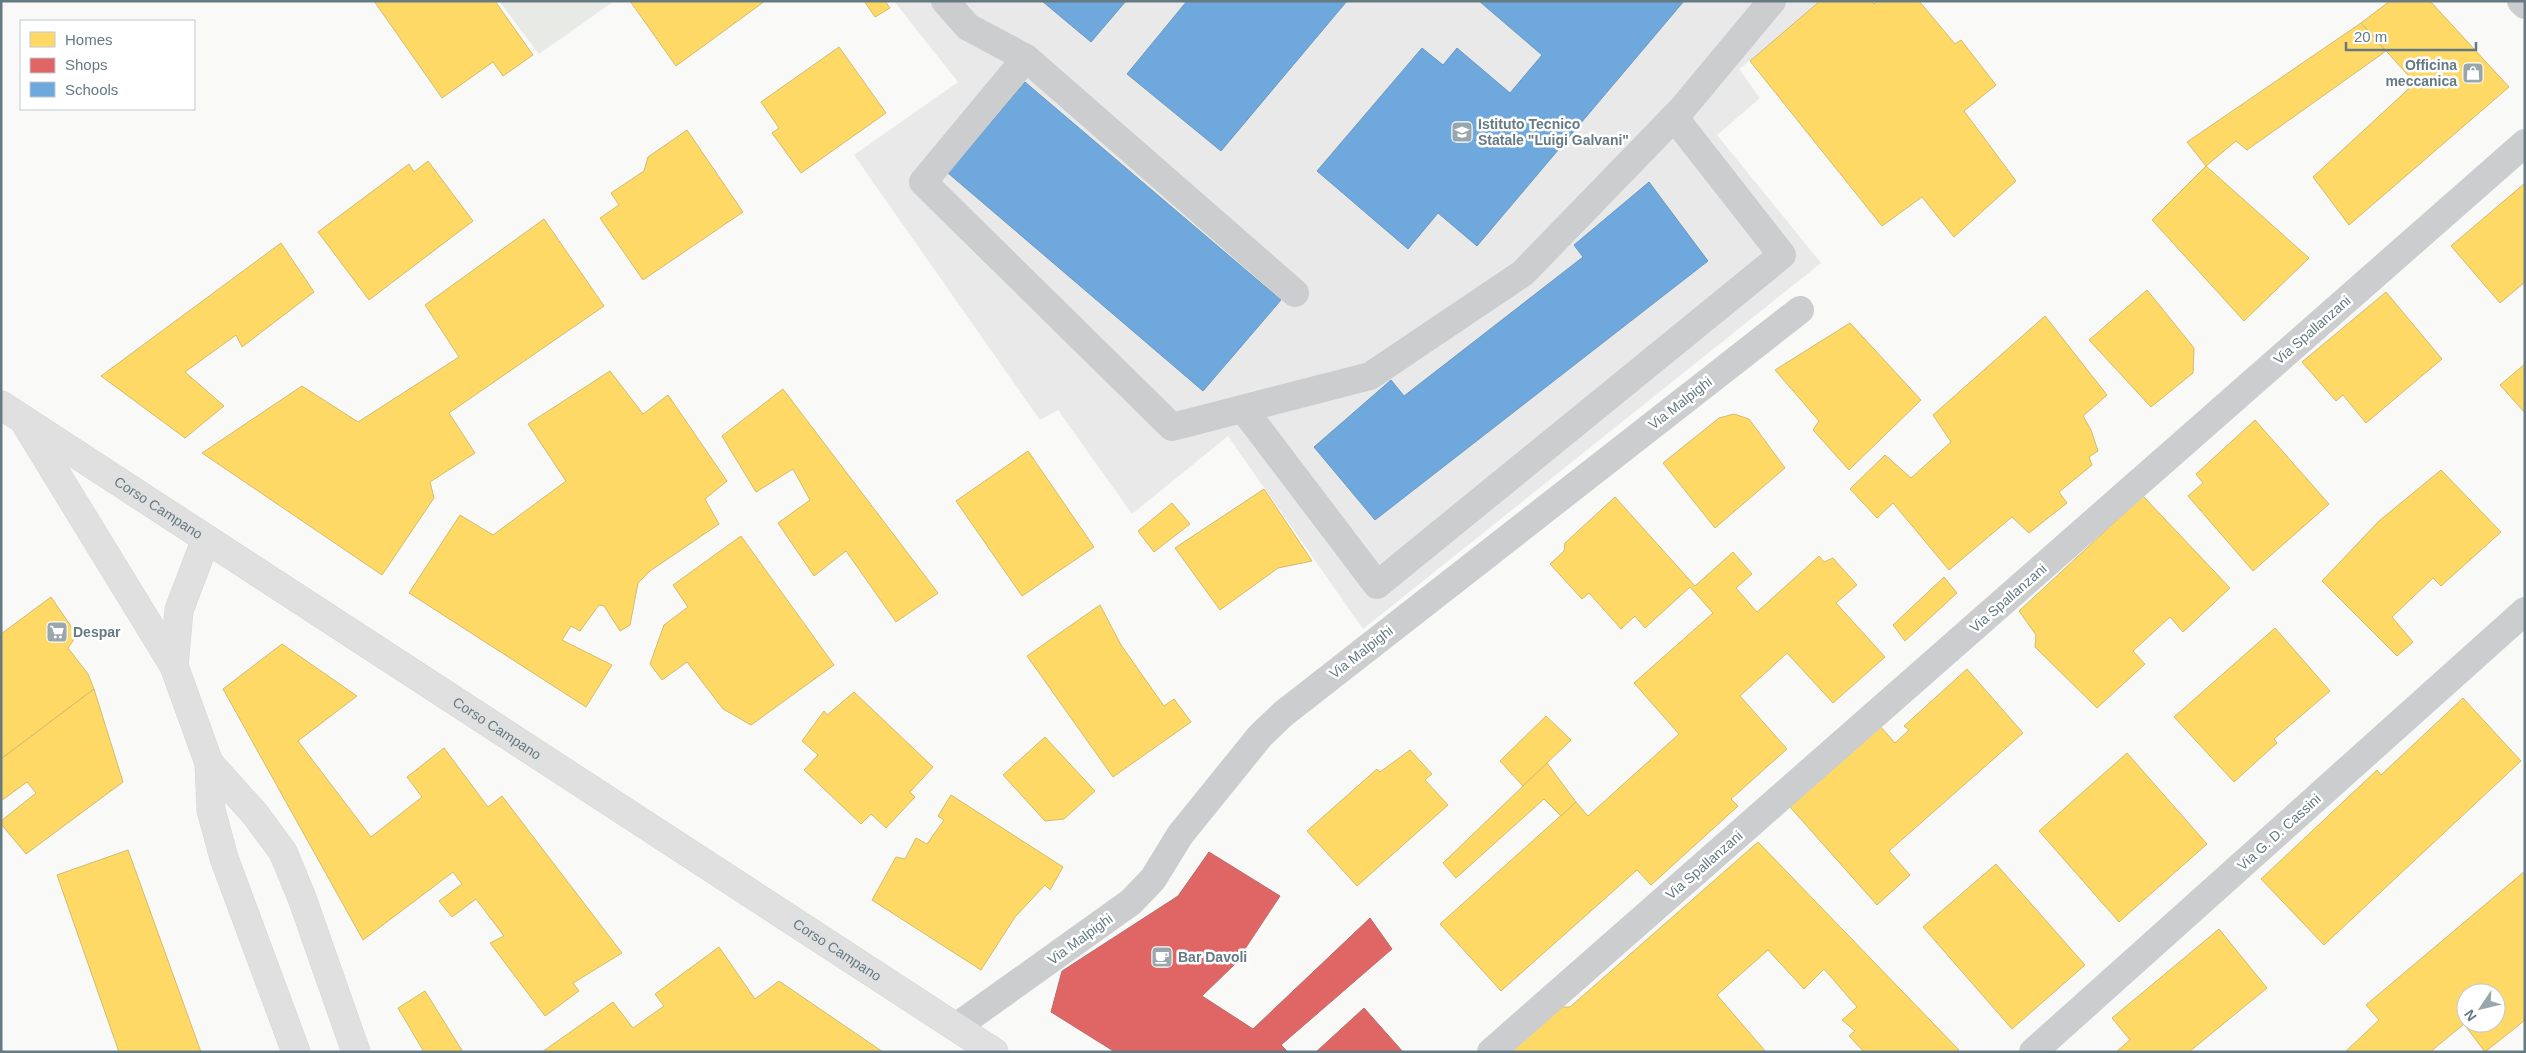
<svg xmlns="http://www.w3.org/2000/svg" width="2526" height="1053" viewBox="0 0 2526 1053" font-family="Helvetica,sans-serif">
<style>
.built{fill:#e8e9e8}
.green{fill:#e8ebe5}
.homes{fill:#ffd966;stroke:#d1bc6e;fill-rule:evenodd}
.shops{fill:#e06666;stroke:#bb6c6e}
.schools{fill:#6fa8dc;stroke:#6c9ac1}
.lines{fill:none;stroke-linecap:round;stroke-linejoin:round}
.major-casing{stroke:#d5d6d6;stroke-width:29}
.minor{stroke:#cbcdce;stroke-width:28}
.major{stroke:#e0e0e1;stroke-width:28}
.labels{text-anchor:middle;stroke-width:5;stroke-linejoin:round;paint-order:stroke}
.poi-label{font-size:14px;font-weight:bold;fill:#657a82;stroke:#fff;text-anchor:start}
.street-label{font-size:14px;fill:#657a82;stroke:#fff}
</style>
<rect width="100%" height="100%" fill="#f9f9f8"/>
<path class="built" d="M894,1H1826L1739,69L1760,98L1717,135L1821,263L1363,629L1228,436L1132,514L1058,410L1040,420L854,155L958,82Z"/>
<path class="green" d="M499,1H614L539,54Z"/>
<g class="homes">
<path d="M374,1H495L533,55L503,76L493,62L442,98Z"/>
<path d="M630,1H765L676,66Z"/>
<path d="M864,1H885L890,8L875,17Z"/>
<path d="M1820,1H1871L1874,4L1877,1H1919L1955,44L1961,40L1996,85L1964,111L2016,181L1954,237L1922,197L1882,226L1750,61Z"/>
<path d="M2390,1H2430L2509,87L2349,225L2313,177L2415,83L2361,23Z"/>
<path d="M2361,23L2386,51L2247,150L2236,141L2206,166L2187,142Z"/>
<path d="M839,47L886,113L801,173L772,133L779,128L761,102Z"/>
<path d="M687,130L743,212L643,280L600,218L619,205L611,193L644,171L648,157Z"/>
<path d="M428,161L473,221L369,300L318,232L409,164L414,172Z"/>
<path d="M2206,166L2309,258L2244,321L2152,220Z"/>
<path d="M2525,183V282L2500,303L2451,246Z"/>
<path d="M544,219L604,306L449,413L475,453L430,482L434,498L382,575L202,453L302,386L358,422L459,357L425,305Z"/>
<path d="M281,243L314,292L242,347L236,335L185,372L224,406L185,438L101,376Z"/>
<path d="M2147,290L2194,348L2193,373L2151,407L2089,340Z"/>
<path d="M2386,292L2442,359L2366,423L2343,395L2336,401L2302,362Z"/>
<path d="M2045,316L2107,395L2083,416L2091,430L2098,451L2089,457L2092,465L2059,492L2067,503L2029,533L2012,517L1949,570L1893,503L1877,518L1850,489L1885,455L1911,478L1951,442L1933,415Z"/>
<path d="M1850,323L1921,400L1849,470L1813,430L1819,421L1775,370Z"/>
<path d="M2525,364V413L2500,385Z"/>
<path d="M610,371L643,414L668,395L727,481L705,499L719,524L650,571L638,583L630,625L620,631L604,606L599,605L580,631L571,626L562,640L612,665L586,707L409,593L460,515L493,535L566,481L528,424Z"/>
<path d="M783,389L938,593L896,622L846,551L814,576L778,523L810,500L793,469L756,492L722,436Z"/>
<path d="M1734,414L1749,419L1785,468L1715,528L1663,463L1719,418Z"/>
<path d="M2255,420L2329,504L2253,571L2188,496L2203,483L2196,474Z"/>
<path d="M1028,451L1094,547L1022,596L956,501Z"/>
<path d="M2441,470L2501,532L2441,586L2433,578L2392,617L2413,642L2397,656L2322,581L2379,521Z"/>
<path d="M1264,489L1312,561L1278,568L1220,610L1175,548Z"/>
<path d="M2143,496L2230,588L2183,632L2170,617L2133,651L2145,664L2097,708L2035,647L2036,635L2019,611Z"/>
<path d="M1615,497L1695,586L1733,552L1752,574L1736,588L1757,612L1819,556L1824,562L1833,558L1857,585L1836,603L1885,657L1833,703L1787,653L1740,696L1787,749L1731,799L1738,806L1651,885L1637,870L1501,991L1440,924L1576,802L1588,816L1679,734L1634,683L1713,613L1690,587L1645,628L1635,616L1621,629L1589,593L1582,599L1550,564L1564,551L1565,543Z"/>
<path d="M1172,503L1190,524L1154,552L1138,531Z"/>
<path d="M741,536L834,665L751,725L723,709L687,662L662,680L650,664L664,625L688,607L673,585Z"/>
<path d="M1944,577L1957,593L1905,641L1893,625Z"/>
<path d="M51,597L77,635L68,648L88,674L94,689L1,759V634Z"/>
<path d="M1100,605L1121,645L1164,706L1174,699L1191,722L1113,777L1027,656Z"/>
<path d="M2275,628L2330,691L2274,739L2277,743L2234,782L2174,717Z"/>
<path d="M282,644L357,696L298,741L371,837L422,797L407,777L444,748L488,807L502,796L622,953L573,983L579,991L545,1016L490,943L504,936L476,899L452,917L439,901L462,884L453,872L363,940L223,689Z"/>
<path d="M1967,669L2023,733L1889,851L1910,875L1877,905L1790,807L1880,726L1895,743L1909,730L1904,726Z"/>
<path d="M94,689L123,782L26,854L1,824V821L36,793L27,782L1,801V759Z"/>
<path d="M854,692L933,767L910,792L915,797L886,828L871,814L861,824L804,770L818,755L802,741L824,711L827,715Z"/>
<path d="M2463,698L2521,761L2324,945L2261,879L2377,770L2381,775Z"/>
<path d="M1546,716L1571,740L1523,786L1500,761Z"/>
<path d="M1045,737L1095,791L1064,819L1045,821L1003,775Z"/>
<path d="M1410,750L1432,774L1425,780L1448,805L1357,886L1307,831L1377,769L1380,772Z"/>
<path d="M2127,753L2207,844L2119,922L2039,831Z"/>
<path d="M1547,763L1576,802L1561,816L1544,799L1456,878L1443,863Z"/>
<path d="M951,795L1063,867L1050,890L1045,885L1015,917L981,970L872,900L896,857L905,859L916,838L927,844L944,820L938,816Z"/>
<path d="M1758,842L1959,1050L1957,1052H1864L1849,1036L1855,1031L1842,1020L1857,1007L1824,969L1804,989L1768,950L1717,995L1766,1052H1510L1559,1007H1570Z"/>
<path d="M128,850L201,1052H119L57,875Z"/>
<path d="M1996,864L2085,965L2012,1029L1923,927Z"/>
<path d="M2525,871V1020L2485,1052L2464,1024L2430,1052H2345L2379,1020L2366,1005ZM2466,993H2496V1023H2466Z"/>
<path d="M2219,929L2267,988L2189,1052H2116L2130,1040L2112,1018Z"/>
<path d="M719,947L755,999L779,981L883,1052H542L613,1002L633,1028L664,1006L655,994Z"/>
<path d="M425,991L463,1052H424L398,1008Z"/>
</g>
<g class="shops">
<path d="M1209,852L1280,896L1235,964L1202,996L1253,1029L1370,918L1392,949L1281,1045L1288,1052H1115L1051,1012L1062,971L1178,896Z"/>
<path d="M1364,1008L1403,1052H1316Z"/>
</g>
<g class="schools">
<path d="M1042,1H1126L1091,42Z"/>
<path d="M1187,1H1347L1221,151L1127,74Z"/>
<path d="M1479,1H1684L1477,246L1438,213L1408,249L1317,171L1422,48L1443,65L1457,48L1510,93L1542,55Z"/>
<path d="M1025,82L1281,300L1203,391L948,173Z"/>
<path d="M1649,182L1708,261L1375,520L1314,447L1391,380L1404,396L1583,257L1574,245Z"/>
</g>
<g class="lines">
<g class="major-casing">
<g id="major">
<path id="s1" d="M1,405L994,1052"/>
<path d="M27,426L174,666L209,763L211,810L224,858L296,1052"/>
<path d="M174,666L179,610L206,539"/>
<path d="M209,763L255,814L283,852L302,898L356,1052"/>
</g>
</g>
<g class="minor">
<path d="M945,1L968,27L1026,58L923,182L1172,427L1370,376L1523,273L1682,109L1772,1"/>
<path d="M2521,1L2525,5"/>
<path d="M1026,58L1295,293"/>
<path d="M1244,410L1377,585L1782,255L1674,117"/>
<path d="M956,1027L1131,902L1153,879L1180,835L1260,736L1283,714L1800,310"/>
<path d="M1491,1052L2525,143"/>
<path d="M2033,1052L2525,611"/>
</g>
<use href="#major" class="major"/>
</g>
<defs>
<g id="shop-square" transform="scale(1.125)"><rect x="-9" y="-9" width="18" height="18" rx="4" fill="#99a6ab" stroke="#fff"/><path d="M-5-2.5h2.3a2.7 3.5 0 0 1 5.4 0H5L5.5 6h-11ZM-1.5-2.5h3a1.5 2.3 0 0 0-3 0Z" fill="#fff"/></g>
<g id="school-square" transform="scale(1.125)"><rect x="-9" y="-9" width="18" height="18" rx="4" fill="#99a6ab" stroke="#fff"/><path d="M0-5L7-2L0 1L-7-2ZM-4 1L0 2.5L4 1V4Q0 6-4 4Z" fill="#fff"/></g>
<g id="supermarket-square" transform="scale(1.125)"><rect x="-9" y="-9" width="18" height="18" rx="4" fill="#99a6ab" stroke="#fff"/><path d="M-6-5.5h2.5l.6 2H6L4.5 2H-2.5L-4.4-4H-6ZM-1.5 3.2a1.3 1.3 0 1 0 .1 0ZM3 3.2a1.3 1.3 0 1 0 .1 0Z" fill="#fff"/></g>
<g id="cafe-square" transform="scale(1.125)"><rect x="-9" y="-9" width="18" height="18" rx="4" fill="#99a6ab" stroke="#fff"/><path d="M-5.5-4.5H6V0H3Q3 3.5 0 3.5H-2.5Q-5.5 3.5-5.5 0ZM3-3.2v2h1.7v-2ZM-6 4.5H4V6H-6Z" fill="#fff"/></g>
</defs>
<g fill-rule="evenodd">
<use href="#shop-square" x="2473" y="73"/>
<use href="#school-square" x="1462" y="132"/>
<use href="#supermarket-square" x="57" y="632"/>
<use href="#cafe-square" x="1162" y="957"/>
</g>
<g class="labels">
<g class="poi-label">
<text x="2457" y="70" text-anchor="end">Officina<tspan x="2457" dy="16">meccanica</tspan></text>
<text x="1478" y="129">Istituto Tecnico<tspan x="1478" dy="16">Statale "Luigi Galvani"</tspan></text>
<text x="73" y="637">Despar</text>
<text x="1178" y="962">Bar Davoli</text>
</g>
<g class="street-label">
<text transform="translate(2312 330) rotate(-41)" y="5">Via Spallanzani</text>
<text transform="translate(1680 403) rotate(-38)" y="5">Via Malpighi</text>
<text dy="5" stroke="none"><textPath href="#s1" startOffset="188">Corso Campano</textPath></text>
<text transform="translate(2008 598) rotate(-41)" y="5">Via Spallanzani</text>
<text transform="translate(1361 652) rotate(-38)" y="5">Via Malpighi</text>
<text dy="5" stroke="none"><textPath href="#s1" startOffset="592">Corso Campano</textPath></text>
<text transform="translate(2279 832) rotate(-42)" y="5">Via G. D. Cassini</text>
<text transform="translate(1704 865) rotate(-41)" y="5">Via Spallanzani</text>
<text transform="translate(1080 939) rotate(-36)" y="5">Via Malpighi</text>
<text dy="5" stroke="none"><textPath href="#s1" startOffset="998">Corso Campano</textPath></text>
</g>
</g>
<rect width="2526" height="1053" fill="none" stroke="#657a82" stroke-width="5"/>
<rect x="20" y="20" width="175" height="90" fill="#ffffff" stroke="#c1cacd"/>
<rect x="30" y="32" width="25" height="15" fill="#ffd966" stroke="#c1cacd"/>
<text x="65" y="45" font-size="15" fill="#657a82">Homes</text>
<rect x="30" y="58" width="25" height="15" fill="#e06666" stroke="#c1cacd"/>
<text x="65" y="70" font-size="15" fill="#657a82">Shops</text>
<rect x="30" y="82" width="25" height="15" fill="#6fa8dc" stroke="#c1cacd"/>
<text x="65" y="95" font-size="15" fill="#657a82">Schools</text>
<g transform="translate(2481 1008) rotate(235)"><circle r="24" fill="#ffffff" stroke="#c1cacd"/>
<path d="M0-4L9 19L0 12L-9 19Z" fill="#99a6ab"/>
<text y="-8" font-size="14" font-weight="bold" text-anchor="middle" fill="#657a82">N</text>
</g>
<path d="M2346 42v8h130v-8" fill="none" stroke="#657a82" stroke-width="2.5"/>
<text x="2354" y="42" font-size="15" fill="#657a82" stroke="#ffffff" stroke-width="4" paint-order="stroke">20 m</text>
</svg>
